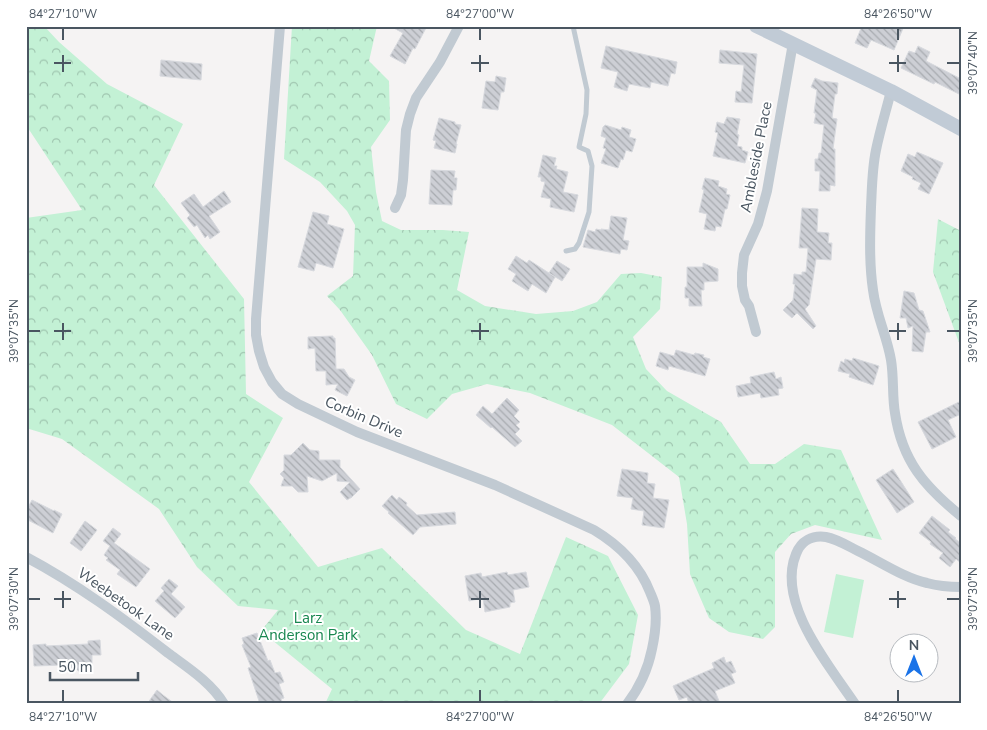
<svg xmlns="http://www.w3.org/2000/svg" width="987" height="730" viewBox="0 0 987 730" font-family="'Nunito Sans',sans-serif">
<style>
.forest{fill:url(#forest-crowns)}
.pitch{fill:#c3f1d5}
.building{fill:url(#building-back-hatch);stroke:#d7d9de}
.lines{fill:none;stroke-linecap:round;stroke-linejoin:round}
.lane{stroke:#c1cad2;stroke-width:5}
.street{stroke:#c1cad2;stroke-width:10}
.secondary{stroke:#c1cbd6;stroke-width:14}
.ticks{fill:none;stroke:#4a5661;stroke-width:2}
.labels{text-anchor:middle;stroke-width:4;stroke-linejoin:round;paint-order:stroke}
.street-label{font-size:15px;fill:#4a5661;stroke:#fff}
.park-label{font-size:15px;fill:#17864f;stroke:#fff}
.neatline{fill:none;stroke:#4a5661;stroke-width:2}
.ticks-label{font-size:12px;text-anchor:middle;fill:#4a5661}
</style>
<defs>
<pattern id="forest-crowns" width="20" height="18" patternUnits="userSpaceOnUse" patternTransform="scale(1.25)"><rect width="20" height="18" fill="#c3f1d5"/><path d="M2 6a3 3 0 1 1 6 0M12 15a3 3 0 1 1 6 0" fill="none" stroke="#a0c6b0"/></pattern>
<pattern id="building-back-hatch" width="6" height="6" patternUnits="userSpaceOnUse" patternTransform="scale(1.25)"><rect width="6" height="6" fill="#cdcfd5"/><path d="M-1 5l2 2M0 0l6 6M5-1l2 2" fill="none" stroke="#a8abb0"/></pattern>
</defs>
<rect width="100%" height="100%" fill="#f5f3f3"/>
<g class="forest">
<path d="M26,26H44L59,42L107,84L183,124L154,185L244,299L246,394L283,418L249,482L318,567L382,548L466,630L520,654L566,537L608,556L638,615L629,664L599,704H325L332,689L261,631L278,610L238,606L197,567L159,509L62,439L26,428V218L82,210L26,125Z"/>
<path d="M292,26H377L369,61L389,81L390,120L371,147L376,192L382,221L401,230H443L469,232L457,290L485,306L536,314L573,311L597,302L621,274L641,273L662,277L660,309L633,337L646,369L667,391L721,422L750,464H775L804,444L841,450L882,540L815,525L791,534L775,552V627L763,639L729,632L709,618L690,574L687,524L679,477L612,425L530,393L487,384L452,394L427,419L396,404L372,355L340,310L327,296L353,276L355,225L347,211L320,182L284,159Z"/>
<path d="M938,219L961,231V348L933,272Z"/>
</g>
<path class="pitch" d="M836,574L864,580L853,638L824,632Z"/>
<g class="building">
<path d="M390,26H427L415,49L413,48L405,64L390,56L403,33Z"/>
<path d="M862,26H904L894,50L871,40L867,48L855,43Z"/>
<path d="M606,46L677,62L675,74L671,73L668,86L651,82L650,88L629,84L627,91L614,87L618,72L601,68Z"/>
<path d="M918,46L930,52L926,61L961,79V95L935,82L934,84L901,68L909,51L915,53Z"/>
<path d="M720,50L757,54L752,103L735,102L736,91L741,92L744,65L719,63Z"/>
<path d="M161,60L202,64L201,80L160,76Z"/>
<path d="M496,76L506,78L504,92H501L498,110L482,108L486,81L495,82Z"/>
<path d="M815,78L822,81L838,83L837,94H835L832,118L837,119L833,149H835V186L830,185V191H819L820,171H815V159H818L819,153H821L824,125L814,123L816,113H814L817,90L811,87Z"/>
<path d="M727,117L740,119L737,134L739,135L737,146L742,147V150L748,152L745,163L713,156L718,133L715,132L717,122L724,124Z"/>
<path d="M439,118L455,122V124L461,125L456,144H457L455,153L434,148L436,141L433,140Z"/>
<path d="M605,125L621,130L622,127L631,130L629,137L636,139L632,152L626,150L623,160L621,159L618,168L601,163L606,149L603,148L606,138L601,136L603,127Z"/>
<path d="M917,152L943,163L929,194L918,189L921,183L912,179L913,177L901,171L908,154L915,157Z"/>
<path d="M543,155L556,158L554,166H557L556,169L568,172L563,192L578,195L574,212L550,207L551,199L541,197L545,182L541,181V177H538Z"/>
<path d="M431,170L455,171L454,178H457L456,190H453L452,205L429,204Z"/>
<path d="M705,178L719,181L718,186L727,189L726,194L730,195L727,209H725L721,227L716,226L715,231L704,229L707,214L699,212L704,190L702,189Z"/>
<path d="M224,191L231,202L209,216L220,232L210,239L208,235L205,238L197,225L194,227L187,218L190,215L181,203L194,194L203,207Z"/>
<path d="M802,208L818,209L817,232L829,233L828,243H832L831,260L816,259L809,305L805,309L816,326L813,329L797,313L792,318L783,310L793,300L795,284H793L794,274L802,275V272H806L808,248H799Z"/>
<path d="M313,212L329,216L327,224L344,229L333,268L316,263L314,271L298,267Z"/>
<path d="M611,216L627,218L623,240L629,241L627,250L621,249L620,254L583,247L588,230L595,232L596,229L601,230V229L609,230Z"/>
<path d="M516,256L527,263L529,260L555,277L546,293L532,284L528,291L512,281L516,274L508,269Z"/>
<path d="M557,261L570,269L562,281L549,273Z"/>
<path d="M703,263L718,269V281L704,282V290H701L702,306H689V298H685V287H687V267H703Z"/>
<path d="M904,291L914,293L919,310L923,311L930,332H926L923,352L912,351L913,326L908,328L906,318H900Z"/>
<path d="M333,336V338H335L336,369H344L349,377L355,380L347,396L335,390L338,384L326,385V371H316L315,348L308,349V337Z"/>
<path d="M676,350L694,355L695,353L704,355L703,357L710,359L705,376L669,366L668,370L656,366L660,352L674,356Z"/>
<path d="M853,358L879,366L873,385L849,377L850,374L838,371L841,361L844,363L845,359L852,361Z"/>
<path d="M774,372L776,379L781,377L783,388L778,389L779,395L761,398L760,393L738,397L736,386L751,383L750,377Z"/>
<path d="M507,398L519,410L514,416L520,422L516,425L520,429L515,434L522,441L515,447L492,427L491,428L476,415L483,406L492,414Z"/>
<path d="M961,401V414L948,420L956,437L932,449L918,422Z"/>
<path d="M303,443L310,450L319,451V460H340V467L360,489L351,498H350L347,500L340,492L350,482L337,481V473L322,481L307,476L308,492H298L292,486H281L284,478L280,474L284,470V455H291Z"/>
<path d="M622,469L648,473L647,483L655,484L653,498L669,500L664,528L642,525L644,511L631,509L633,498L617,496Z"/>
<path d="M893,469L914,502L897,513L876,480Z"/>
<path d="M392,495L397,500L399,497L407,503L406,505L417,515L455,512L456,524L420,527L413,535L388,513L389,512L382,506Z"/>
<path d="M32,500L54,511V510L62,514L53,533L26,519V511Z"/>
<path d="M932,516L950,530L948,532L956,538L955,539L961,543V563L956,559L950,567L939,558L943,553L930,544L931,542L919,533Z"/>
<path d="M85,521L97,530L81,551L70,543Z"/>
<path d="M113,528L121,534L114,543L150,569L136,587L117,574L120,570L106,560L108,558L104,555L110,546L103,541Z"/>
<path d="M507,572L508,575L526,572L529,587L513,590L515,602L510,603V607L485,612L483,598L469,601L465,576L481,573L482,577Z"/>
<path d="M169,579L178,586L171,594L185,607L175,618L155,601L164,591L161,588Z"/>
<path d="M257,633L268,661L270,660L275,673L280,672L284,682L279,684L284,698L281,699L283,704H260L248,668L251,667L242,645L244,644L242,638Z"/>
<path d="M100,640L101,655H92V671L80,672L76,669H65L64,665L34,666L33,645L46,644V646L88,644V641Z"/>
<path d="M724,657L726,663L731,661L736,672L731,674L735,683L715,691L719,701L712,704H689L687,697L679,700L673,686L714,668L712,663Z"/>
<path d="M157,690L163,695L175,704H147Z"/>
</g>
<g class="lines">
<path class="lane" d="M566,251L575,249L579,243L589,212L592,166L588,151L579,147L586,114L587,90L573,26"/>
<g class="street">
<path d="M280,26L256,319V335L259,351L264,367L272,382L282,394L298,404L357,432L495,485L594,530C619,545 639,564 650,592C652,597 654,601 655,606C657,620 655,635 652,649C648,669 640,687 627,704"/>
<path d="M891,91C886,111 880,130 876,150C872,169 872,188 871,207C870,235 869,263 873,290C876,315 887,336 891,360C894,378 892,396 895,413C902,461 925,487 961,516"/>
<path d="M395,208L401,195L403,180L406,130L410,114L416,98L440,62L459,26"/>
<path d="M756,332L749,306L745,300L742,286V273L744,255L758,224L767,191L793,43"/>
<path d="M26,557C77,584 123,618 168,653C187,667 212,683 224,704"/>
<path d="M855,704C829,665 776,603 796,554C801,541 812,535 826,537C837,539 848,546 858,551C879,561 904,578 927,583C938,586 949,587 961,587"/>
</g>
<path class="secondary" d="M756,26L891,91L961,129"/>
</g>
<path class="ticks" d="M63,28V40M480,28V40M898,28V40M63,55V72M480,55V72M898,55V72M54,63H71M471,63H489M889,63H906M947,63H960M63,323V340M480,323V340M898,323V340M28,331H40M54,331H71M471,331H489M889,331H906M947,331H960M63,591V608M480,591V608M898,591V608M28,599H40M54,599H71M471,599H489M889,599H906M947,599H960M63,690V702M480,690V702M898,690V702"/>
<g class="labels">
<g class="street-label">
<text transform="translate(756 157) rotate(-79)" y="5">Ambleside Place</text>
<text transform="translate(364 417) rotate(23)" y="5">Corbin Drive</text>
<text transform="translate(126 604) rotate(35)" y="5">Weebetook Lane</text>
</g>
<g class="park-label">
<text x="308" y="623">Larz<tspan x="308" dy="17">Anderson Park</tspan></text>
</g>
</g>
<rect width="987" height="730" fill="none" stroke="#ffffff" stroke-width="55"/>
<g transform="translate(914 658)"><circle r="24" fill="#ffffff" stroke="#b7bbc0"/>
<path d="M0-4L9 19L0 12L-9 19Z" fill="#1a73e8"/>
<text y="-8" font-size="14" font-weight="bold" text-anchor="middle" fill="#4a5661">N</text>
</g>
<path d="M50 672v8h88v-8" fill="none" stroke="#4a5661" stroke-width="2.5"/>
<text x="58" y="672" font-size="15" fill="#4a5661" stroke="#ffffff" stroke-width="4" paint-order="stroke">50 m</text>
<rect x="28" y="28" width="932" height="674" class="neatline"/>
<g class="ticks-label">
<text x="63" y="18">84°27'10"W</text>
<text x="480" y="18">84°27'00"W</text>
<text x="898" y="18">84°26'50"W</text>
<text transform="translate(973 63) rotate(-90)" y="4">39°07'40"N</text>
<text transform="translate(14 331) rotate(-90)" y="4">39°07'35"N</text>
<text transform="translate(973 331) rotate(-90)" y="4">39°07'35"N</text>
<text transform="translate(14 599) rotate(-90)" y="4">39°07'30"N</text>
<text transform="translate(973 599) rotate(-90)" y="4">39°07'30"N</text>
<text x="63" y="721">84°27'10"W</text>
<text x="480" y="721">84°27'00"W</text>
<text x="898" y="721">84°26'50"W</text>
</g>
</svg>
